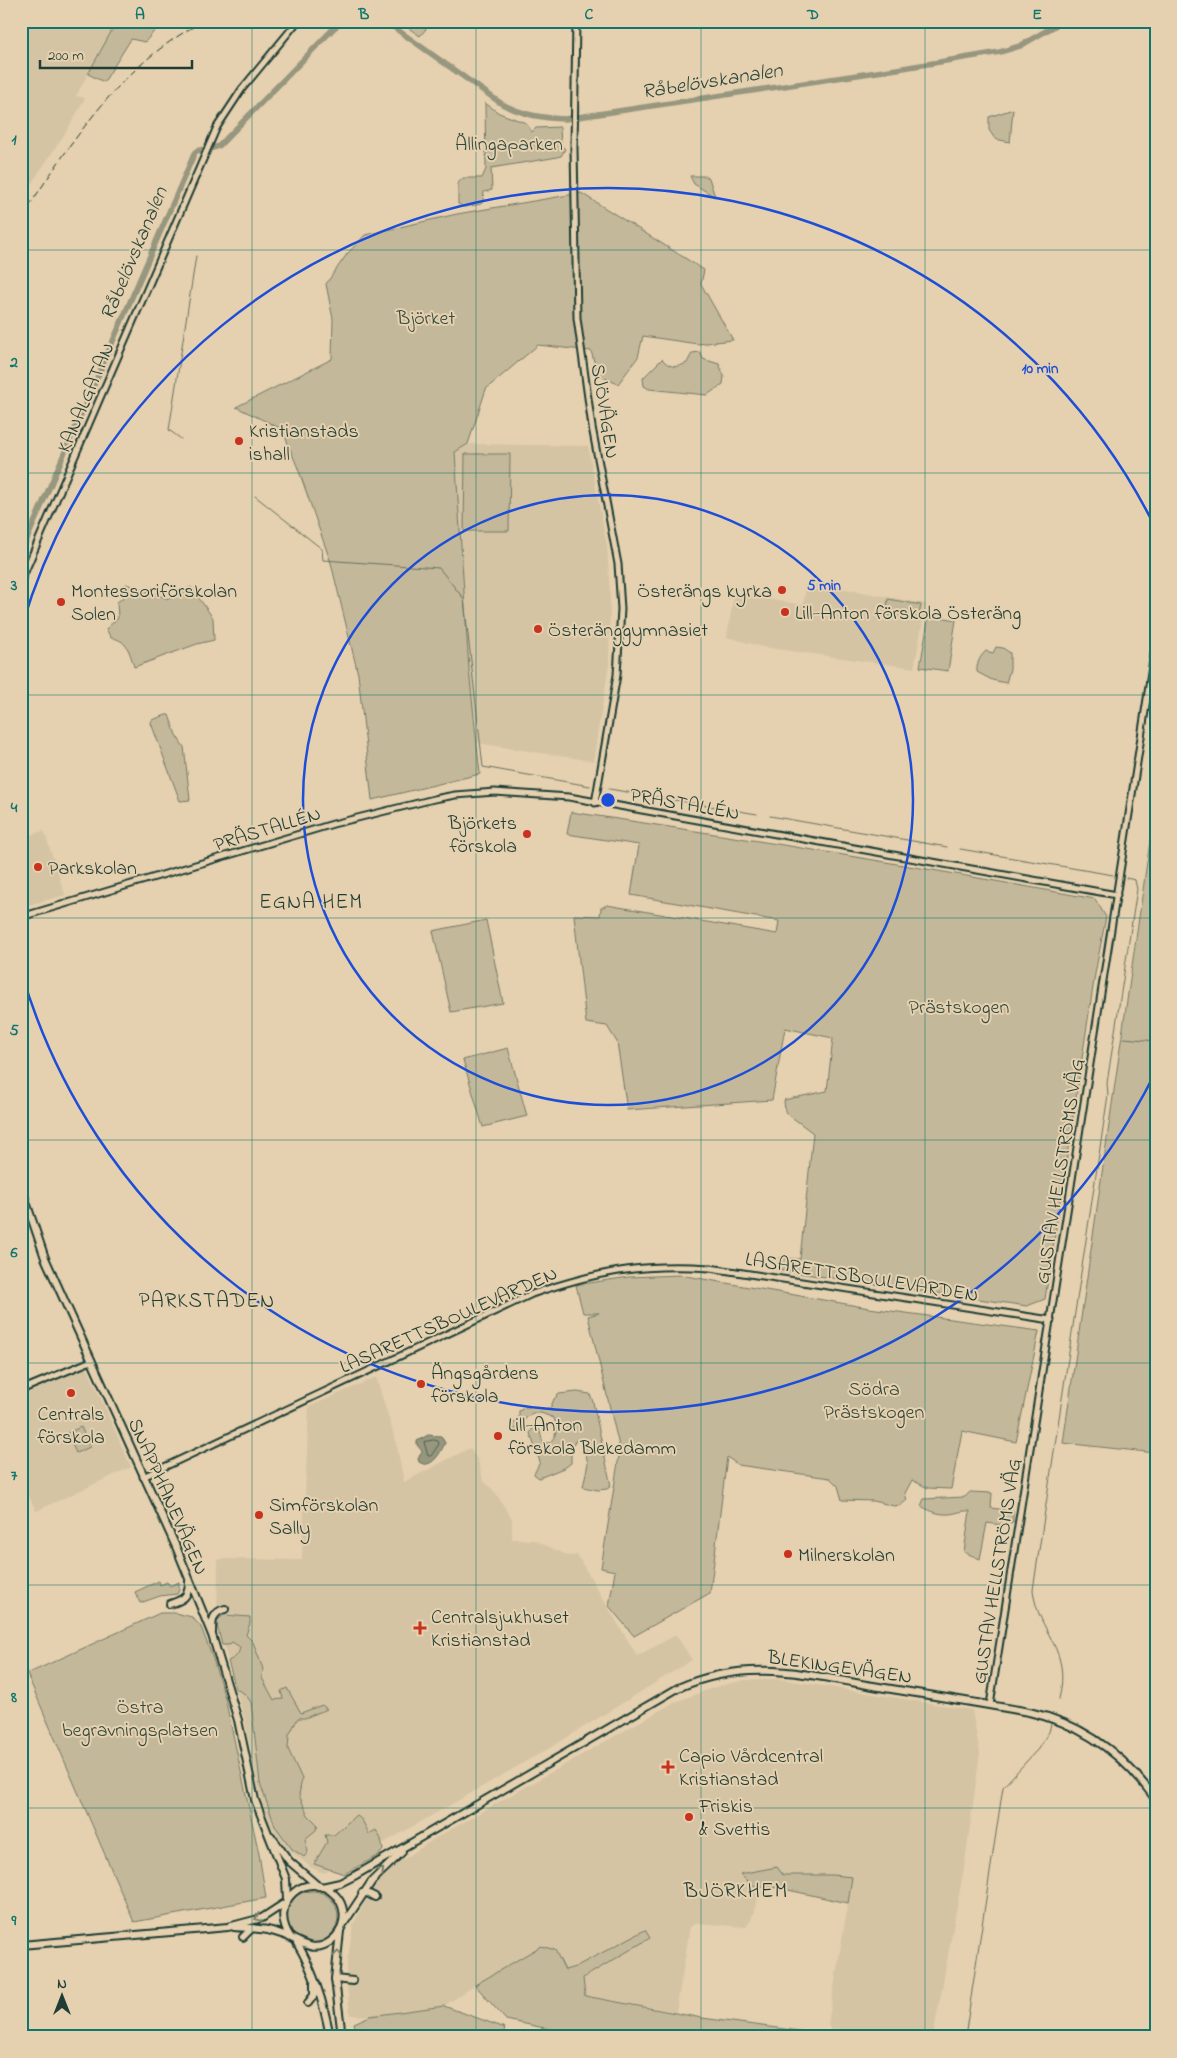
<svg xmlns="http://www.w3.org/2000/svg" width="1177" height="2058" viewBox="0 0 1177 2058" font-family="'Indie Flower',sans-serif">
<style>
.built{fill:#d4c4a4}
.green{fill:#c4b89a;stroke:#727a67}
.water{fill:#97967e;stroke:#677260}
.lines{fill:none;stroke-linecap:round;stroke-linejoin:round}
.shore{stroke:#4f6152;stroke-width:1}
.stream{stroke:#677260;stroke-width:1}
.canal{stroke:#97967e;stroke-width:5.5}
.minor-casing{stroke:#1f3d34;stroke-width:9}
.major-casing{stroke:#1f3d34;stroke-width:10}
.minor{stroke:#e5d0af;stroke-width:5}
.major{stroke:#e5d0af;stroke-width:6}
.rail{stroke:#1f3d34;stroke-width:1;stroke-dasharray:8 4;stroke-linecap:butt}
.oneway{stroke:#787f6b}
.grid{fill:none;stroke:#0f766e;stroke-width:1;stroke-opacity:0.55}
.ring{fill:none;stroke:#1d4ed8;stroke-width:2.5}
.poi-dot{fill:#c8321e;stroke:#e5d0af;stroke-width:2}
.labels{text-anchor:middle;stroke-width:4;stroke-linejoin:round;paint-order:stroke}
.park-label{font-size:20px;fill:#30493e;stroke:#e5d0af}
.street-label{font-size:20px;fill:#1f3d34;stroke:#e5d0af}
.poi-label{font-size:20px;fill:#1f3d34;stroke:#e5d0af;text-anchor:start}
.water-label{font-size:21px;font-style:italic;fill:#2b463b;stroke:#e5d0af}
.neighbourhood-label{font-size:21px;letter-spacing:1px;fill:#1f3d34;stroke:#e5d0af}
.centre{fill:#1d4ed8;stroke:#e5d0af;stroke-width:2.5}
.ring-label{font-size:15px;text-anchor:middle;font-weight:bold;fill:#1d4ed8;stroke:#e5d0af;stroke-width:4;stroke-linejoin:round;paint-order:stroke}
.neatline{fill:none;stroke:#0f766e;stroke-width:2}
.grid-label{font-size:16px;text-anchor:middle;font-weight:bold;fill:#0f766e}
</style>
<rect width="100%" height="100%" fill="#e5d0af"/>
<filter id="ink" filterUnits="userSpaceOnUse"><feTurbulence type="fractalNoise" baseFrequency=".02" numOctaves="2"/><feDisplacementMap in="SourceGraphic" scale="10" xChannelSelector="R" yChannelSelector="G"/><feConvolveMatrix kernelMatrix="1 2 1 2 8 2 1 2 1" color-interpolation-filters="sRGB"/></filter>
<g filter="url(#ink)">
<g class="built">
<path d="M21,21H117L76,96L85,98L68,129L21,199Z"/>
<path d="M468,444L588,446L607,546L610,594L609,665L593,761L477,743L469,670L455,452Z"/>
<path d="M807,582L926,604L914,668L763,647L727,637L734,594L803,605Z"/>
<path d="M44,831L65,895L21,907V838Z"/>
<path d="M87,1367L131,1467L36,1511L21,1480V1396Z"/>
<path d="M376,1377L395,1438L404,1482L470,1448L478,1461L483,1480L495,1492L512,1519V1539L534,1540L569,1556L577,1555L637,1656L676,1635L692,1660L553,1746L375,1848L324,1873L312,1868L285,1847L269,1823L259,1792L244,1717L217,1622L218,1559L302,1560L309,1407Z"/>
<path d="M762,1679H780L972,1710L980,1753L965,1862L933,2037L834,2036L828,2024L848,1903L807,1877L783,1875L741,1874L752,1886L763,1891L758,1898L751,1920L746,1927L697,1923L690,1927L676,2012L585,1996L583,1978L650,1938L565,1970L555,1950L475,1985L444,2006L370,2016L350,2015L346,1971L353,1925L371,1889L385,1872L434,1839L673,1703L712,1688L744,1680Z"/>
</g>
<g class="green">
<path d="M117,21H163L145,42L131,39L104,82L88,74Z"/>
<path d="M412,21H431L432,22L420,36L407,27Z"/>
<path d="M485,103L499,113L526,123L532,132L536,128L560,127L561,145L565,149L561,156L552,158L491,168L492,190L484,192L483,201L481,204L464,207L458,204V183L463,178H482L486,169Z"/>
<path d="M1013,109L1010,142L995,139L989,130V117Z"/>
<path d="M690,176H705L709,178L715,197L694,184Z"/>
<path d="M581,193L704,270L701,284L733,340L698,344L643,336L638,357L618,384L598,375L591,351L538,345L486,389L468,444L455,452L469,670L480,774L372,800L358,674L331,563L299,471L282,429L236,407L332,359L333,319L326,284L347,254L365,235L457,214Z"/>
<path d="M700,352L703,359L719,364L724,376L723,384L707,395L649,389L644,386L643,378L662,359C670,368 676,368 687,363L692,353Z"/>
<path d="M465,454H510L509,531H464Z"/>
<path d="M126,584L169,599L191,587L213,618L214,640L197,644L134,667C130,653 127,639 111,638L106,629L118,618L117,602L123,598Z"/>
<path d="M888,599L921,605L918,621L886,615Z"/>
<path d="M929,615L956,620L948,671L920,667Z"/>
<path d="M996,647L1003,648L1010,653V669L1006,683L992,680L977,672C976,664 980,656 986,651L993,653Z"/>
<path d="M166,715H169L176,735L184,747L190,800L180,801L151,723L152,720Z"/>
<path d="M1156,800V1453L1063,1443Z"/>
<path d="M571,812C746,838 921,867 1095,899L1106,917L1095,974L1045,1299L1027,1306L777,1270L779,1258L800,1259L813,1133L785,1112L784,1100L827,1091L833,1038L785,1028L772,1100L627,1110L617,1042L607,1026L586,1023L574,915L600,916L601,908L607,905L777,934L779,921L631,895L639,845L567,834Z"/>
<path d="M486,920L503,1003L451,1012L433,931Z"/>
<path d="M508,1048L527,1116L483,1127L463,1060Z"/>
<path d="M680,1275L869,1308L1039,1331L1016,1442L962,1431L951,1489L928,1488L912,1480L905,1493L907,1500L901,1505L894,1506L874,1501L842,1500L838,1486L830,1478L738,1465L727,1457L710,1593L634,1636L609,1606L615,1571L601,1568L620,1450L588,1316L599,1313H583L576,1285L629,1277Z"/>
<path d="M577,1392L590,1394L593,1402L611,1486L607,1489L598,1490L583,1487L588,1463L582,1441H575L571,1452V1463L566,1467L539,1478L534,1474L540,1462L530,1433L533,1428H539L543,1443H549C557,1436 558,1429 554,1418L541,1413H532L525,1419L521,1429H513L511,1425L519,1420V1411L526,1407L550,1409L554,1399L559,1394Z"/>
<path d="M81,1427L90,1447L76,1453L67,1433Z"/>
<path d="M970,1492L992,1493L991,1508L1013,1511V1522L1001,1525L987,1523L980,1559L964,1552L970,1511C961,1510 953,1515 945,1514C937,1514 928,1510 921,1506L924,1499L965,1497Z"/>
<path d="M159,1581L160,1585L167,1582L170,1586L179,1582V1590L177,1594L160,1596L140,1603L135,1592Z"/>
<path d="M160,1613H175L192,1617L201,1627L212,1656L225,1698L259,1854L266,1898L134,1922L27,1674Z"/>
<path d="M224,1615L250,1617V1623L246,1635L253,1642L263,1669L262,1678L274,1700L283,1699L281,1691L287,1688L301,1713L322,1705L327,1709L305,1718H298L289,1735L288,1749L302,1779L299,1795L308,1815L318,1825L316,1830L305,1839L308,1852L304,1857L292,1849L275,1826L260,1783L251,1702L245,1694L236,1689L228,1661C235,1658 239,1655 240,1647L232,1642L229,1645H222L216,1621Z"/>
<path d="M356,1815L362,1820L369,1834L376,1830L381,1839L383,1850L379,1855L344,1874L314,1864L327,1842L325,1835H334Z"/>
<path d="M777,1867L783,1875H832L852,1877L848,1903L779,1888L752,1886L740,1874Z"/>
<circle cx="312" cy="1917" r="26"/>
<path d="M645,1930L650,1938L583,1978L585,1996L702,2018L822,2034V2037H588L506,2020L475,1985L541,1946L555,1950L565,1970L575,1967Z"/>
<path d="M444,2006L505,2028L502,2037H455L443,2035L442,2037H358L354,2023L370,2016Z"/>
</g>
<path class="water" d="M428,1435L441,1436L445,1443C440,1454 431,1470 419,1462L418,1459L422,1451L417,1445V1441Z"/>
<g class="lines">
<path class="shore" d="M434,1440L438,1441L439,1444L431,1456H428L424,1442Z"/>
<g class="stream">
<path d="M181,439L169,430L196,256"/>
<path d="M255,496L322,549L323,560L439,568L464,599L483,767L590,786"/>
<path d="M609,789L757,814"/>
<path d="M770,816L947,847"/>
<path d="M960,849L1113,875"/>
<path d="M1124,1038L1156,1041"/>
<path d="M1059,1699C1072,1648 1038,1634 1033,1590L1108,1095L1107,1083L1137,889L1135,880L1126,878"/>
<path d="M965,2037L1003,1787L1038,1749L1049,1732L1051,1724"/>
</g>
<g class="canal">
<path d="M385,21L502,104C523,115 542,118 565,119L897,69L1000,52L1020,46L1063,21"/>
<path d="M21,553L195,152C202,147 212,151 220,145L334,28L343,21"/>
</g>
<g class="minor-casing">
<g id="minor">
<path d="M576,21L574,148L577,318L592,427L618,564L621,609L617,675L595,803"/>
<path d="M21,581L217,127L242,89L298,21"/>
<path d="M21,917L333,824L434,799L455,795L495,792L569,797L1117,895"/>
<path d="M21,1390L91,1361"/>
<path d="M143,1477L532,1294C596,1272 643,1263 710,1268L1051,1320"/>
<path d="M990,1705L1156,641"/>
</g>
</g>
<g class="major-casing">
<g id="major">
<path d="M21,1187L45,1258L177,1549L212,1635L238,1720L255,1800L286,1879L287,1899"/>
<path d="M170,1604C183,1600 189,1597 189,1582"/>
<path d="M212,1632C212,1620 213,1612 225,1609"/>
<path d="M271,1836L289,1861L318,1886"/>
<path d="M322,1887L340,1883L356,1875L678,1688C749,1657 807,1675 879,1687C929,1695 979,1703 1029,1712C1083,1724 1124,1754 1156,1800"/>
<path d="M362,1893H367L375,1897"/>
<path d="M344,1923L372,1881L402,1852"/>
<path d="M234,1927C245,1928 257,1928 268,1930C275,1932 283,1934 289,1937C304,1944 315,1953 331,1941C337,1936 342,1930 343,1922C345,1912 342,1901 334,1894C307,1868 266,1903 291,1938"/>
<path d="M340,1931L335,1979L342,2037"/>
<path d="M243,1937L251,1929"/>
<path d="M297,1943C314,1972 324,2003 330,2037"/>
<path d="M21,1945L228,1927L262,1918L285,1903"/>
<path d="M335,1979L353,1981"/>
<path d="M308,2003L314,1995V1983"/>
</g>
</g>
<use href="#minor" class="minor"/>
<use href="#major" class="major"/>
<path class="rail" d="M21,218C72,142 120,64 204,21"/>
</g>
<defs><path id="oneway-chevron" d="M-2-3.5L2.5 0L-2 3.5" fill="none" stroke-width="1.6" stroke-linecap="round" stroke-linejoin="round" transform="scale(1.25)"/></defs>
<g class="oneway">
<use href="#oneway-chevron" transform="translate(381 1871) rotate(-45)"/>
<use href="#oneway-chevron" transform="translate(258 1918) rotate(159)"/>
<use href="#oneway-chevron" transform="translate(338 1954) rotate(-83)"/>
</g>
</g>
<path class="grid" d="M252,21V2037M476,21V2037M701,21V2037M925,21V2037M21,250H1156M21,473H1156M21,695H1156M21,918H1156M21,1140H1156M21,1363H1156M21,1585H1156M21,1808H1156"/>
<g class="ring">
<circle cx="608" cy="800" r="305"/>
<path d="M1155 1073A611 611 0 0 1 22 974M22 626A611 611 0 0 1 1155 527"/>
</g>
<g class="poi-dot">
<circle cx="239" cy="441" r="5"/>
<circle cx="782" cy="590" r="5"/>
<circle cx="61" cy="602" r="5"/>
<circle cx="785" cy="612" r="5"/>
<circle cx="538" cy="629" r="5"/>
<circle cx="527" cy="834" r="5"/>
<circle cx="38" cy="867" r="5"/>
<circle cx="421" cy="1384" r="5"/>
<circle cx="71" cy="1393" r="5"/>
<circle cx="498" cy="1436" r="5"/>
<circle cx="259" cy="1515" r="5"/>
<circle cx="788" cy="1554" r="5"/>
<path d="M417.5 1620.5h5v5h5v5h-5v5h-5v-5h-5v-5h5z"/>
<path d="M665.5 1759.5h5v5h5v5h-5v5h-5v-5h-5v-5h5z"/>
<circle cx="689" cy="1817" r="5"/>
</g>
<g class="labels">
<g class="park-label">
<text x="509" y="150">Ällingaparken</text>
<text x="426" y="324">Björket</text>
<text x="959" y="1013">Prästskogen</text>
<text x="874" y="1395">Södra<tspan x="874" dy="23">Prästskogen</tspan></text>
<text x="140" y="1713">Östra<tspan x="140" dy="23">begravningsplatsen</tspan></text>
</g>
<g class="street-label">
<text transform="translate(85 397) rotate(-67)" y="7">KANALGATAN</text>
<text transform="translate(606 411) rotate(81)" y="7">SJÖVÄGEN</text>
<text transform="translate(685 803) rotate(10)" y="7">PRÄSTALLÉN</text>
<text transform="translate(267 828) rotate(-17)" y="7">PRÄSTALLÉN</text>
<text transform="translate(1059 1171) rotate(-81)" y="7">GUSTAV HELLSTRÖMS VÄG</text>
<text transform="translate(862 1276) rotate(9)" y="7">LASARETTSBOULEVARDEN</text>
<text transform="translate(448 1319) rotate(-24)" y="7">LASARETTSBOULEVARDEN</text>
<text transform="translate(169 1496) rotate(66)" y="7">SNAPPHANEVÄGEN</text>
<text transform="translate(996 1571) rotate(-81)" y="7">GUSTAV HELLSTRÖMS VÄG</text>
<text transform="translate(840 1666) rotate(8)" y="7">BLEKINGEVÄGEN</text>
</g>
<g class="poi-label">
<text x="249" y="437">Kristianstads<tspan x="249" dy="23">ishall</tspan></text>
<text x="71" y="597">Montessoriförskolan<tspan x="71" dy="23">Solen</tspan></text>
<text x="772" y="597" text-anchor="end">Österängs kyrka</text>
<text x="795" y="619">Lill-Anton förskola Österäng</text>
<text x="548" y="636">Österänggymnasiet</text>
<text x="517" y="829" text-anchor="end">Björkets<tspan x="517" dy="23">förskola</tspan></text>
<text x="48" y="874">Parkskolan</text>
<text x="431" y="1379">Ängsgårdens<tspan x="431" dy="23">förskola</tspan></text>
<text x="71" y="1420" text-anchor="middle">Centrals<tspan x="71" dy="23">förskola</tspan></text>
<text x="508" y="1431">Lill-Anton<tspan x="508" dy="23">förskola Blekedamm</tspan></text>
<text x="269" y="1511">Simförskolan<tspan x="269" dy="23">Sally</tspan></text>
<text x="798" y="1561">Milnerskolan</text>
<text x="431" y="1623">Centralsjukhuset<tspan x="431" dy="23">Kristianstad</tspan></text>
<text x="679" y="1762">Capio Vårdcentral<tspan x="679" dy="23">Kristianstad</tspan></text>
<text x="699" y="1812">Friskis<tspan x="699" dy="23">&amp; Svettis</tspan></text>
</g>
<g class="water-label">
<text transform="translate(712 80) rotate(-9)" y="7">Råbelövskanalen</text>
<text transform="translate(133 253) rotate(-67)" y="7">Råbelövskanalen</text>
</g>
<g class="neighbourhood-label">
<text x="311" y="908">EGNA HEM</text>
<text x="207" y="1307">PARKSTADEN</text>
<text x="736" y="1897">BJÖRKHEM</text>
</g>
</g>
<circle cx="608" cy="800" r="8" class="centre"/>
<g class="ring-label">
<text x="1040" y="373">10 min</text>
<text x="824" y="590">5 min</text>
</g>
<rect width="1177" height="2058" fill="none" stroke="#e5d0af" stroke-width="55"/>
<g transform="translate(62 1996)" stroke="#e5d0af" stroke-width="4" paint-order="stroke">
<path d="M0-4L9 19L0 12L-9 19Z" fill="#1f3d34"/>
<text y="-8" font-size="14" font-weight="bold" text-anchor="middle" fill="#1f3d34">N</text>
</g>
<path d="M40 60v8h152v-8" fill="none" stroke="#1f3d34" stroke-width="2.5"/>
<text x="48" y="60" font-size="15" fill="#1f3d34" stroke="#e5d0af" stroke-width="4" paint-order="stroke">200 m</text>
<rect x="28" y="28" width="1122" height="2002" class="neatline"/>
<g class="grid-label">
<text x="140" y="19">A</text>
<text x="364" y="19">B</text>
<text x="589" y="19">C</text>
<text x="813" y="19">D</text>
<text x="1037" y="19">E</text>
<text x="14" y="144">1</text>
<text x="14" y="367">2</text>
<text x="14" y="590">3</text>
<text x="14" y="812">4</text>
<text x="14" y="1035">5</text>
<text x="14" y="1257">6</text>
<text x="14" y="1480">7</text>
<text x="14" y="1702">8</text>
<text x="14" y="1925">9</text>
</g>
</svg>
